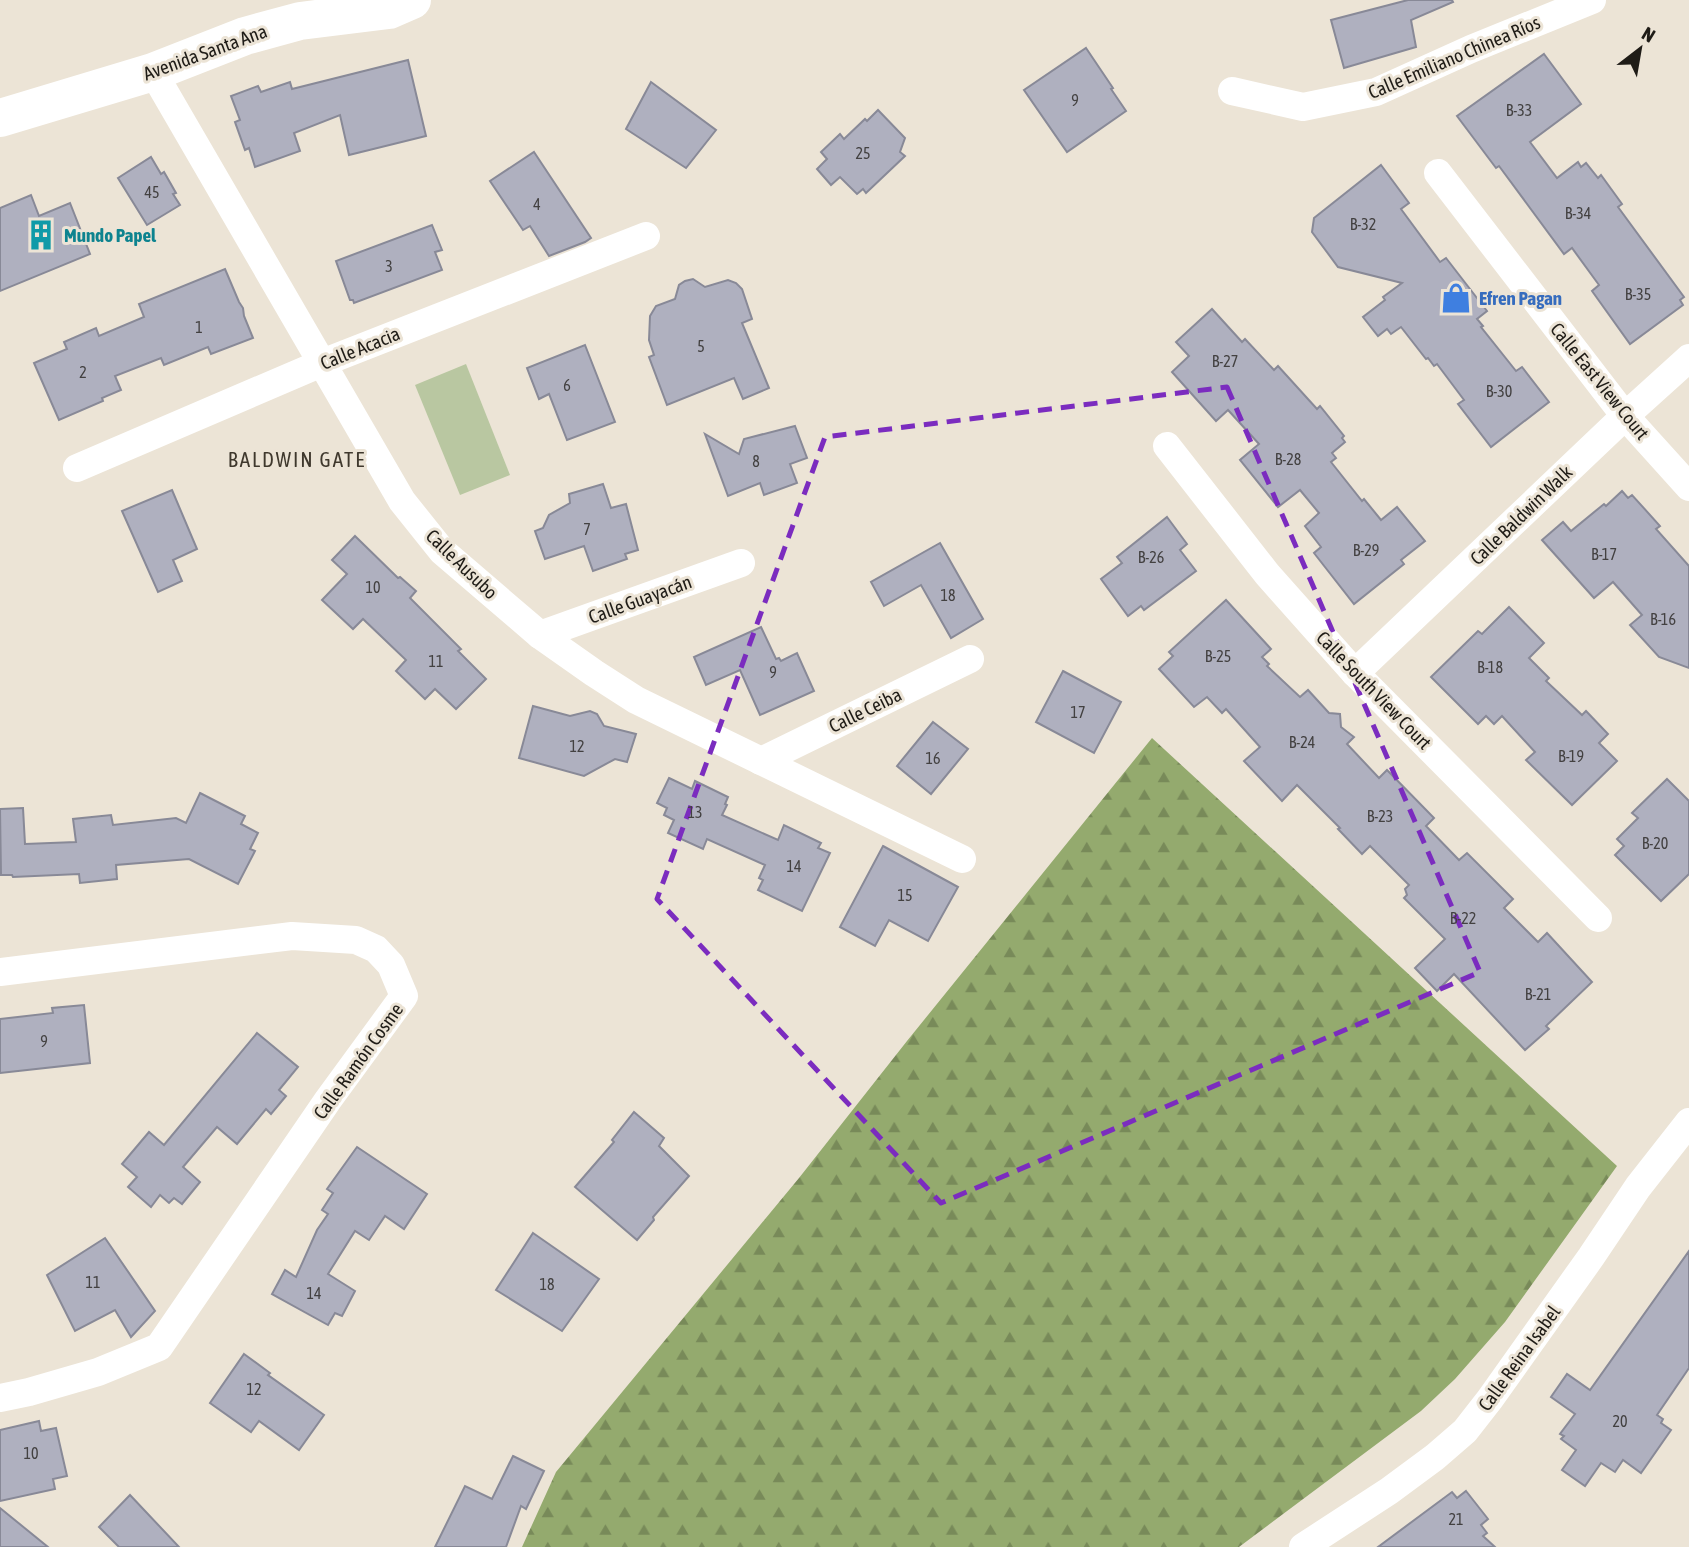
<svg xmlns="http://www.w3.org/2000/svg" width="1689" height="1547" viewBox="0 0 1689 1547" font-family="'Asap Condensed',sans-serif">
<style>
.forest{fill:url(#forest-firs)}
.park{fill:#b9c7a1}
.building{fill:#afb0bf;stroke:#888997;stroke-width:2}
.lines{fill:none;stroke-linecap:round;stroke-linejoin:round}
.street{stroke:#fff;stroke-width:28}
.secondary{stroke:#fff;stroke-width:38}
.marked{fill:none;stroke:#7b2cbf;stroke-width:5;stroke-dasharray:14 9;stroke-linejoin:round}
.labels{text-anchor:middle;stroke-width:6;stroke-linejoin:round;paint-order:stroke}
.number-label{font-size:16px;fill:#434141}
.street-label{font-size:19px;fill:#1f1c17;stroke:#ece4d6}
.culture-label{font-size:19px;font-weight:bold;fill:#0d838f;stroke:#ece4d6;text-anchor:start}
.shop-label{font-size:19px;font-weight:bold;fill:#366cbe;stroke:#ece4d6;text-anchor:start}
.neighbourhood-label{font-size:21px;letter-spacing:2px;fill:#3f382d;stroke:#ece4d6}
</style>
<defs>
<pattern id="forest-firs" width="22" height="20" patternUnits="userSpaceOnUse" patternTransform="scale(1.75)"><rect width="22" height="20" fill="#94aa6e"/><path d="M5 1l3.5 6h-7zM16 11l3.5 6h-7z" fill="#788a59"/></pattern>
</defs>
<rect width="100%" height="100%" fill="#ece4d6"/>
<path class="forest" d="M1152,738L1617,1166L1505,1322L1455,1379L1421,1411L1239,1547H522L556,1472L799,1178L907,1041Z"/>
<path class="park" d="M466,364L510,475L460,495L415,385Z"/>
<g class="building">
<path d="M1408,0H1452L1453,2L1411,20L1416,47L1344,68L1331,20Z"/>
<path d="M1086,48L1113,88L1111,89L1126,111L1067,152L1024,90Z"/>
<path d="M1544,54L1581,104L1530,142L1557,178L1578,162L1581,167L1586,163L1598,178L1601,175L1622,204L1618,207L1684,297L1680,300L1683,305L1630,344L1592,291L1599,285L1572,248L1564,254L1499,166L1496,168L1457,116Z"/>
<path d="M408,60L426,136L349,155L340,115L294,133L300,151L255,167L249,148L245,150L235,122L240,120L231,96L258,86L261,92L290,82L292,89Z"/>
<path d="M651,82L716,130L686,168L626,129Z"/>
<path d="M878,110L905,138L900,152L905,156L866,193L863,189L857,194L840,177L831,185L817,169L827,159L821,152L840,134L844,139L865,119L867,121Z"/>
<path d="M534,152L591,238L585,242L549,256L530,226L523,230L490,181Z"/>
<path d="M151,157L161,174L164,172L176,193L173,194L180,205L147,225L118,178Z"/>
<path d="M1381,165L1409,203L1401,209L1440,262L1446,258L1487,311L1477,319L1483,326L1481,327L1516,371L1522,367L1549,402L1491,447L1458,404L1464,400L1437,364L1434,366L1428,358L1426,359L1401,327L1391,334L1387,329L1378,336L1363,317L1385,300L1383,297L1402,283L1338,267L1312,232L1314,218Z"/>
<path d="M31,195L39,216L70,203L90,254L0,291V208Z"/>
<path d="M432,225L442,250L435,252L442,270L354,303L353,300H350L336,261Z"/>
<path d="M225,269L239,302L243,308L244,316L253,338L211,354L208,347L164,365L161,358L115,376L121,390L102,398L103,401L59,420L34,363L67,349L64,342L96,328L99,336L144,317L139,304Z"/>
<path d="M693,279L705,287L728,280L736,283L742,289L752,319L742,323L769,388L743,399L734,378L667,405L649,357L654,355L649,340L650,316L656,306L675,299L679,285L685,281Z"/>
<path d="M1212,309L1242,342L1245,339L1274,370L1278,366L1317,409L1320,406L1344,436L1342,438L1345,442L1332,453L1336,458L1331,462L1362,501L1364,499L1381,520L1397,507L1425,541L1401,560L1404,564L1354,604L1314,553L1321,547L1305,526L1319,513L1300,490L1278,507L1240,460L1259,444L1228,410L1216,421L1172,372L1189,356L1176,342Z"/>
<path d="M585,345L615,422L567,440L549,394L539,399L527,368Z"/>
<path d="M795,426L807,458L790,464L797,483L764,495L760,483L728,496L705,434L739,454L744,439Z"/>
<path d="M603,484L611,508L626,504L638,550L625,554L627,559L593,571L584,546L545,559L535,531L543,528L549,515L570,503L569,494Z"/>
<path d="M172,490L197,549L173,560L182,581L158,592L122,511Z"/>
<path d="M1622,491L1628,498L1632,495L1660,526L1656,529L1689,566V668L1659,657L1630,625L1642,615L1613,582L1594,598L1542,540L1563,522L1571,531L1604,504L1606,506Z"/>
<path d="M1167,517L1187,544L1180,550L1196,571L1144,610L1141,606L1128,616L1101,579L1122,563L1117,557Z"/>
<path d="M355,536L398,578L400,577L416,591L410,598L461,649L458,651L486,679L456,709L435,689L425,699L396,671L406,660L363,619L353,629L322,600L347,574L332,560Z"/>
<path d="M940,543L983,619L951,638L921,585L884,606L871,582Z"/>
<path d="M1226,600L1271,649L1262,657L1269,664L1267,666L1300,697L1308,690L1329,713L1340,714L1341,727L1354,737L1347,744L1379,778L1387,770L1434,818L1426,826L1459,860L1467,853L1513,899L1504,908L1538,942L1547,933L1592,982L1546,1026L1549,1029L1525,1050L1454,974L1437,991L1415,968L1445,939L1404,898L1407,895L1405,889L1409,885L1370,846L1362,854L1338,829L1340,828L1297,785L1282,801L1244,761L1260,747L1226,709L1222,713L1207,697L1194,707L1159,669L1173,656L1169,652Z"/>
<path d="M1509,607L1544,643L1529,658L1549,678L1546,681L1582,715L1586,711L1608,734L1599,743L1617,761L1572,805L1526,760L1535,752L1502,716L1494,724L1486,716L1478,724L1431,677L1478,631L1482,634Z"/>
<path d="M761,627L776,659L779,658L781,661L797,653L814,691L760,715L740,670L706,685L694,657Z"/>
<path d="M1063,671L1121,702L1094,753L1036,722Z"/>
<path d="M533,706L570,716L590,711L597,714L604,726L636,734L627,762L615,759L584,776L519,758Z"/>
<path d="M933,722L968,749L931,794L897,766Z"/>
<path d="M669,778L692,789L695,781L728,797L725,804L727,805L722,815L778,840L784,825L821,843L818,848L830,853L802,911L758,890L763,880L759,878L765,865L707,839L703,849L668,833L674,820L664,815L667,808L657,803Z"/>
<path d="M1667,779L1689,801V874L1661,901L1615,855L1624,846L1617,839L1638,818L1632,813Z"/>
<path d="M200,793L245,816L241,824L258,833L250,849L255,851L238,884L189,859L116,865L117,879L80,883L79,874L13,877L12,875H1L0,809L23,808L25,844L76,842L73,819L111,815L113,825L176,818L186,823Z"/>
<path d="M883,846L958,887L928,941L889,920L875,946L840,927Z"/>
<path d="M84,1005L90,1063L0,1073V1019L53,1013L52,1008Z"/>
<path d="M257,1033L298,1067L279,1090L286,1096L271,1114L266,1109L237,1144L217,1127L183,1167L200,1182L182,1204L174,1198L169,1203L160,1195L151,1207L128,1187L137,1177L122,1164L149,1132L164,1145Z"/>
<path d="M634,1112L664,1138L659,1146L689,1176L653,1217L654,1220L637,1240L575,1187L614,1142L612,1140Z"/>
<path d="M357,1147L427,1194L404,1229L385,1216L369,1240L355,1231L328,1274L355,1291L342,1316L335,1313L328,1325L272,1294L285,1270L296,1277L317,1230L328,1214L322,1210L333,1193L327,1189Z"/>
<path d="M533,1233L599,1279L562,1331L496,1290Z"/>
<path d="M105,1238L155,1311L131,1337L115,1310L75,1331L47,1275Z"/>
<path d="M1689,1251V1368L1657,1415L1663,1419L1661,1423L1671,1430L1641,1473L1623,1460L1615,1472L1601,1463L1585,1486L1562,1470L1576,1450L1561,1439L1564,1436L1560,1434L1575,1414L1551,1397L1567,1374L1590,1390Z"/>
<path d="M244,1354L270,1373L268,1375L324,1415L299,1450L259,1421L251,1432L210,1403Z"/>
<path d="M39,1421L41,1431L56,1428L67,1476L53,1479L55,1489L0,1501V1430Z"/>
<path d="M513,1456L544,1471L526,1509L521,1506L506,1547H435L465,1486L492,1499Z"/>
<path d="M1466,1491L1488,1519L1481,1525L1487,1533L1483,1536L1495,1547H1378L1452,1492L1457,1498Z"/>
<path d="M130,1495L179,1547H119L99,1527Z"/>
<path d="M0,1508L48,1547H0Z"/>
</g>
<g class="lines">
<g class="street">
<path d="M153,72L402,501L442,551L540,635L594,673L636,700L962,859"/>
<path d="M1232,91L1303,107L1376,92L1471,49L1592,0"/>
<path d="M1438,173L1625,416L1689,487"/>
<path d="M1167,446L1267,574L1355,673L1598,918"/>
<path d="M77,468L322,363L646,236"/>
<path d="M540,635L741,563"/>
<path d="M1355,673L1625,416L1689,358"/>
<path d="M761,761L970,659"/>
<path d="M0,972L292,936L356,940L376,949L391,965L404,996L328,1100L159,1347L98,1372L29,1392L0,1398"/>
<path d="M1303,1547L1389,1491L1435,1457L1465,1431L1490,1399L1591,1257L1638,1187L1689,1122"/>
</g>
<path class="secondary" d="M0,118L153,72L245,36L300,21L389,10L412,0"/>
</g>
<path class="marked" d="M1227,387L1480,972L941,1203L657,899L825,437Z"/>
<defs>
<g id="building-bare" transform="scale(2.415)"><path d="M-4-6H4V6H1V3H-1V6H-4ZM-2.5-4.3h1.7v1.8h-1.7ZM.8-4.3h1.7v1.8H.8ZM-2.5-1h1.7V.8h-1.7ZM.8-1h1.7V.8H.8Z" fill="#0f9aa8" stroke="#ece4d6" stroke-width="2.5" paint-order="stroke"/></g>
<g id="shop-bare" transform="scale(2.415)"><path d="M-5-2.5h2.3a2.7 3.5 0 0 1 5.4 0H5L5.5 6h-11ZM-1.5-2.5h3a1.5 2.3 0 0 0-3 0Z" fill="#3f7fe0" stroke="#ece4d6" stroke-width="2.5" paint-order="stroke"/></g>
</defs>
<g fill-rule="evenodd">
<use href="#building-bare" x="41" y="235"/>
<use href="#shop-bare" x="1456" y="298"/>
</g>
<g class="labels">
<g class="number-label">
<text x="1075" y="106">9</text>
<text x="1519" y="116">B-33</text>
<text x="863" y="159">25</text>
<text x="152" y="198">45</text>
<text x="537" y="210">4</text>
<text x="1578" y="219">B-34</text>
<text x="1363" y="230">B-32</text>
<text x="389" y="272">3</text>
<text x="1638" y="300">B-35</text>
<text x="199" y="333">1</text>
<text x="701" y="352">5</text>
<text x="1225" y="367">B-27</text>
<text x="83" y="378">2</text>
<text x="567" y="391">6</text>
<text x="1499" y="397">B-30</text>
<text x="1288" y="465">B-28</text>
<text x="756" y="467">8</text>
<text x="587" y="535">7</text>
<text x="1366" y="556">B-29</text>
<text x="1604" y="560">B-17</text>
<text x="1151" y="563">B-26</text>
<text x="373" y="593">10</text>
<text x="948" y="601">18</text>
<text x="1663" y="625">B-16</text>
<text x="1218" y="662">B-25</text>
<text x="436" y="667">11</text>
<text x="1490" y="673">B-18</text>
<text x="773" y="678">9</text>
<text x="1078" y="718">17</text>
<text x="1302" y="748">B-24</text>
<text x="577" y="752">12</text>
<text x="1571" y="762">B-19</text>
<text x="933" y="764">16</text>
<text x="695" y="818">13</text>
<text x="1380" y="822">B-23</text>
<text x="1655" y="849">B-20</text>
<text x="794" y="872">14</text>
<text x="905" y="901">15</text>
<text x="1463" y="924">B-22</text>
<text x="1538" y="1000">B-21</text>
<text x="44" y="1047">9</text>
<text x="93" y="1288">11</text>
<text x="547" y="1290">18</text>
<text x="314" y="1299">14</text>
<text x="254" y="1395">12</text>
<text x="1620" y="1427">20</text>
<text x="31" y="1459">10</text>
<text x="1456" y="1525">21</text>
</g>
<g class="street-label">
<text transform="translate(205 52) rotate(-20)" y="7">Avenida Santa Ana</text>
<text transform="translate(1454 57) rotate(-23)" y="7">Calle Emiliano Chinea Ríos</text>
<text transform="translate(360 348) rotate(-22)" y="7">Calle Acacia</text>
<text transform="translate(1600 381) rotate(51)" y="7">Calle East View Court</text>
<text transform="translate(1521 515) rotate(-44)" y="7">Calle Baldwin Walk</text>
<text transform="translate(462 564) rotate(44)" y="7">Calle Ausubo</text>
<text transform="translate(640 599) rotate(-20)" y="7">Calle Guayacán</text>
<text transform="translate(1374 690) rotate(46)" y="7">Calle South View Court</text>
<text transform="translate(865 710) rotate(-26)" y="7">Calle Ceiba</text>
<text transform="translate(358 1061) rotate(-54)" y="7">Calle Ramón Cosme</text>
<text transform="translate(1519 1358) rotate(-54)" y="7">Calle Reina Isabel</text>
</g>
<g class="culture-label">
<text x="64" y="242">Mundo Papel</text>
</g>
<g class="shop-label">
<text x="1479" y="305">Efren Pagan</text>
</g>
<g class="neighbourhood-label">
<text x="297" y="467">BALDWIN GATE</text>
</g>
</g>
<g transform="translate(1640 49) rotate(31)" stroke="#ece4d6" stroke-width="5" paint-order="stroke">
<path d="M0-5L12 26L0 18L-12 26Z" fill="#1f1c17"/>
<text y="-10" font-size="19" font-weight="bold" text-anchor="middle" fill="#1f1c17">N</text>
</g>
</svg>
